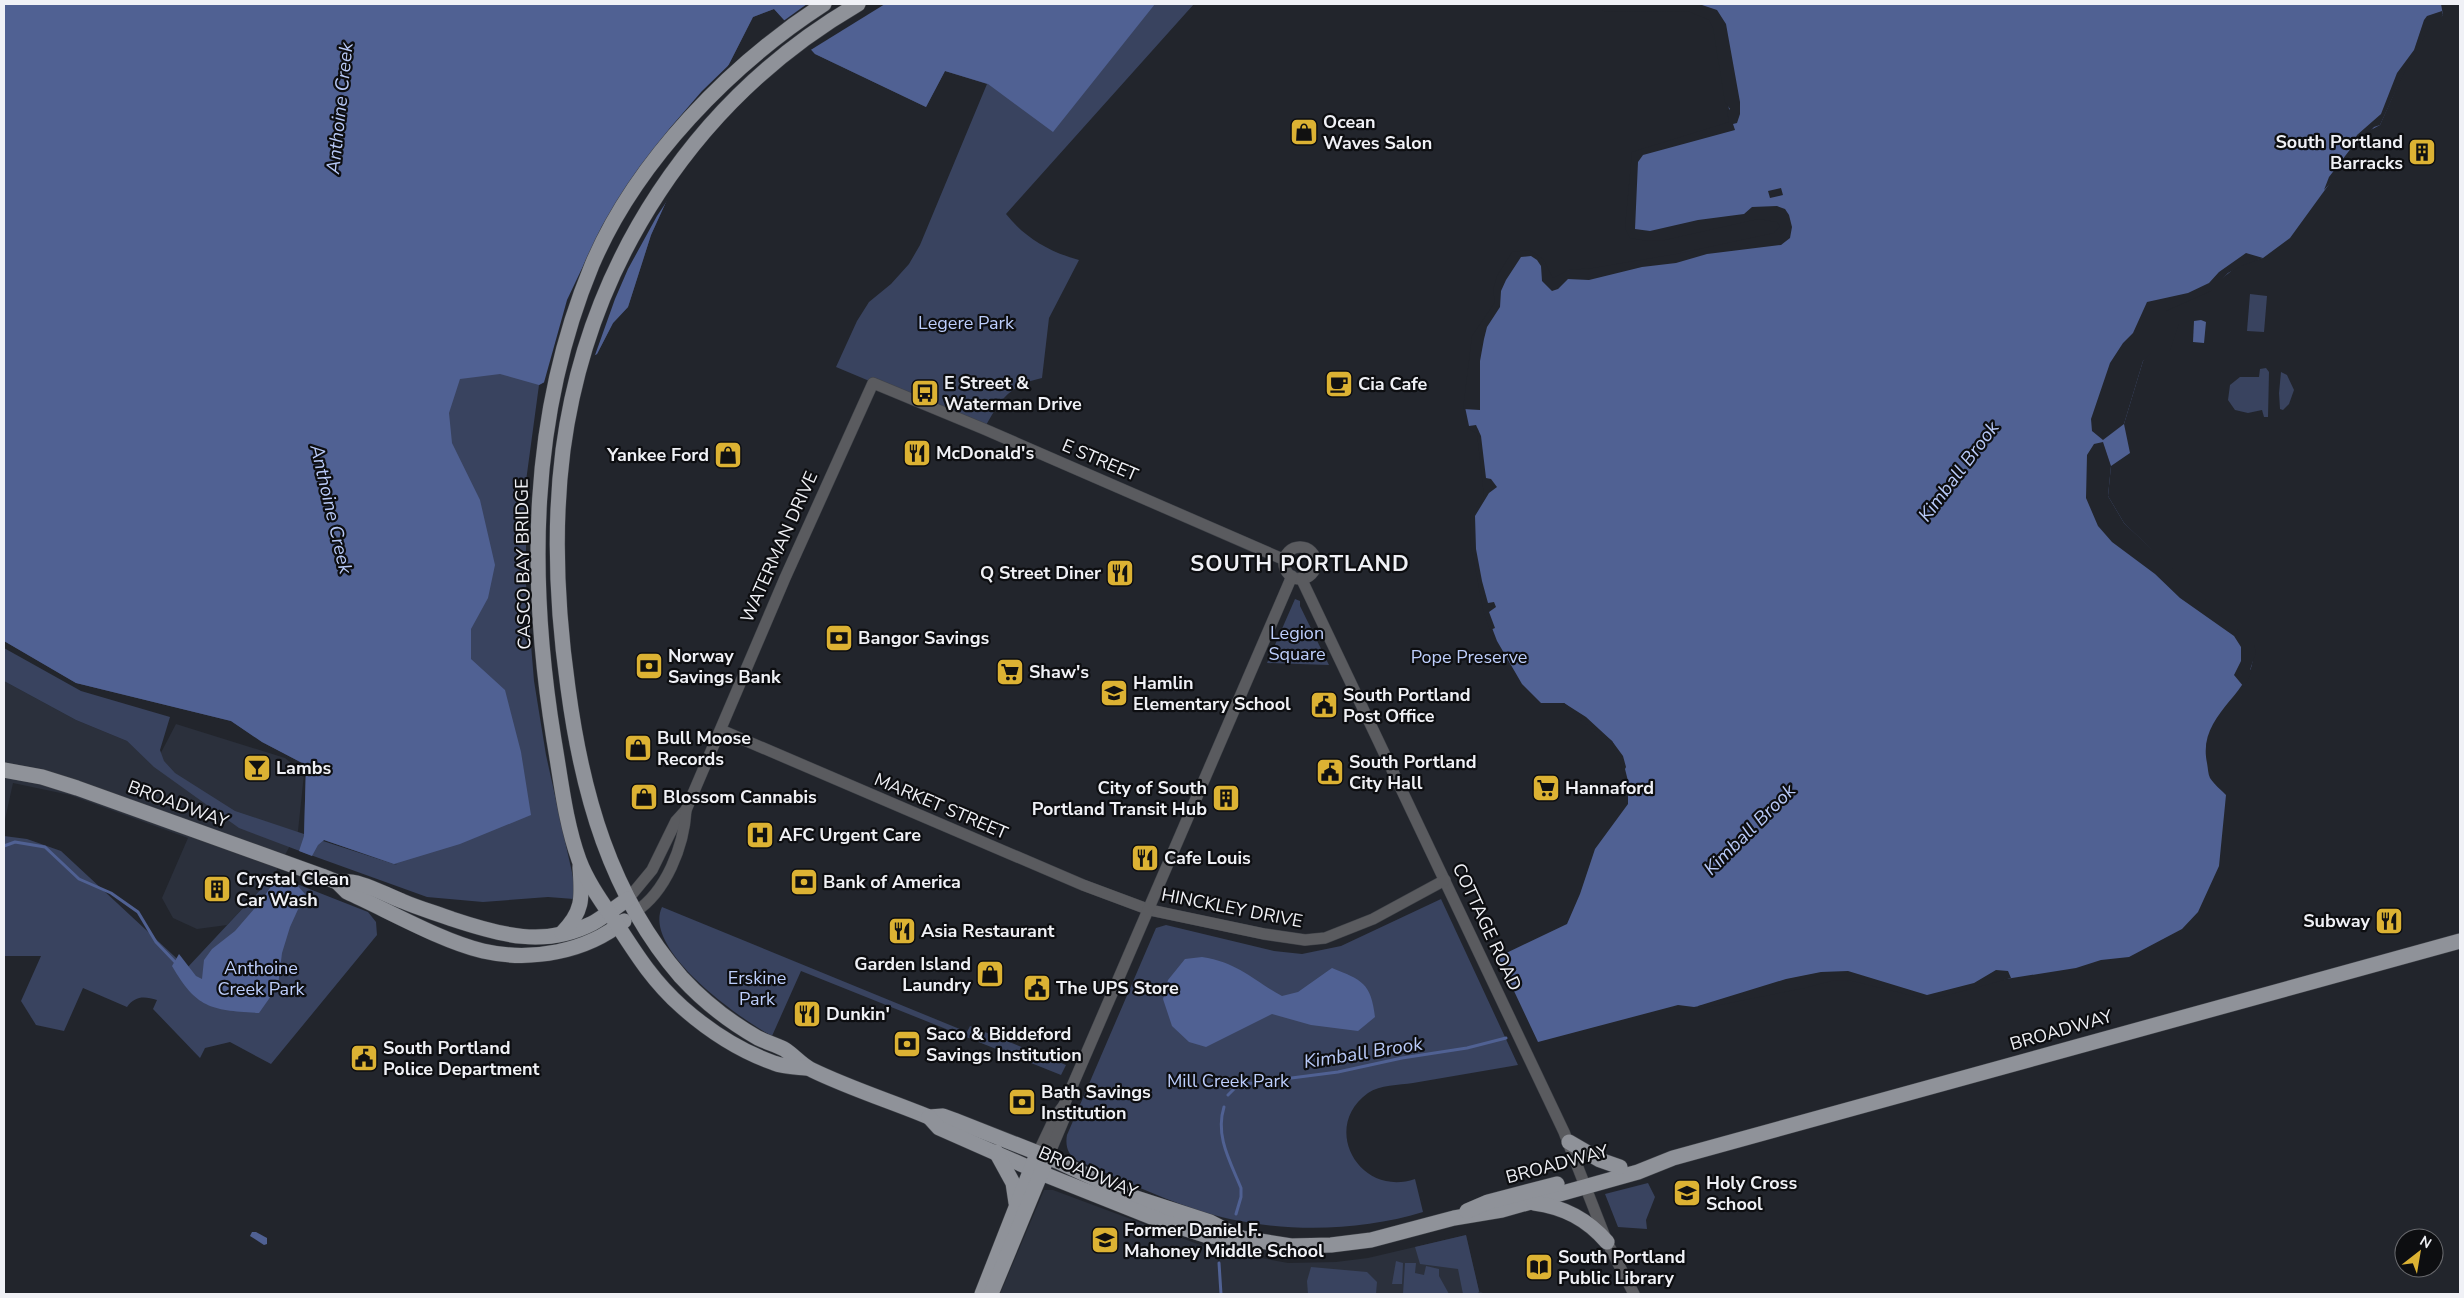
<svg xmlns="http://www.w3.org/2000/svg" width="2464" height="1298" viewBox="0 0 2464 1298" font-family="'Nunito Sans',sans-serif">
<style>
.built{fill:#2b303c}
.green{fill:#39435f;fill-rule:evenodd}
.water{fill:#506193}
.pier{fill:#22252c}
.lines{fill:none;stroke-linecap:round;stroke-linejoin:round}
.stream{stroke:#506193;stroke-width:3}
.minor-casing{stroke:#3f4248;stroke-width:12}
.major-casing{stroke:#3f4248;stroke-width:16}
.minor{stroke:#5a5b5f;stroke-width:11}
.major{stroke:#8f9299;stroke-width:15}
.labels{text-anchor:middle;stroke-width:4.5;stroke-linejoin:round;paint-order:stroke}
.poi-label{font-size:18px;font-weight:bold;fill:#f0f1f6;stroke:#0d0e11;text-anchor:start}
.park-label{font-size:18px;fill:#becffd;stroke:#0d0e11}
.street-label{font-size:18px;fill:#f0f1f6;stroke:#0d0e11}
.water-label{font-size:19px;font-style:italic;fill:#b9caf8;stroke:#0d0e11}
.district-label{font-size:22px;font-weight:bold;letter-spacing:1px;fill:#f0f1f6;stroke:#0d0e11}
</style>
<rect width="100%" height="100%" fill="#22252c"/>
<g class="built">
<path d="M4,681L76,720L127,741L154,766L176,724L285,758L304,774L298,831L274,875L227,925L197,929L173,918L162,898L188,838L70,795L13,783L4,824Z"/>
<path d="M1044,1190H1053L1211,1249L1219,1262L1223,1251L1288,1263L1336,1262L1368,1258L1466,1235L1479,1291L1485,1294H1000Z"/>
</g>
<g class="green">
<path d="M4,4H1194L1006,214C1025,238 1050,252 1079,260L1049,318L1042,378C1009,385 999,401 984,429L836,367L857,321L869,302L891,284L909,264L920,245L987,84L945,71L926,107L815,54L774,9L753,17L725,72L651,235L628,307L613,323L597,354L539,385L526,481V584L534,681L546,755L573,877L574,899L548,897L483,902L427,897L305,853L239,828L154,767L127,741L76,720L4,681V648L81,691L170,717L160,750L164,761L175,773L235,811L304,834L306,765L262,742L231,721L76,683L4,641ZM324,840L397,865L323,841Z"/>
<path d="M2250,294L2267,296L2264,332L2247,331Z"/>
<path d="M2266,368L2269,372L2268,417H2264L2262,410L2248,413L2235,410L2228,400L2230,385L2240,377H2259L2260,369Z"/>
<path d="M2281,372L2287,375L2294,390L2289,404L2283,410L2280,409L2279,393Z"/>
<path d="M1295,599L1300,601V606L1329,665L1267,663Z"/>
<path d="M4,836L27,839L61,851L187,968L274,875L368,912L376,922L377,935L271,1064L230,1042L205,1048L200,1058L153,1009L157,1000C144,996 135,996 127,1007L83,988L64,1031L36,1025L21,1001L41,956H4Z"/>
<path d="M1441,899L1518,1065C1483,1071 1448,1077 1413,1083C1399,1085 1380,1085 1368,1093C1320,1127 1359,1198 1415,1179L1423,1212C1351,1234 1265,1233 1194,1209C1155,1196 1117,1177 1078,1161C1068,1155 1065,1146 1067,1135L1156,928L1166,925L1274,951L1302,954L1341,946Z"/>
<path d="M662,907L967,1032L970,1026L1066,1065L1061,1075L801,971L772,1036C740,1019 642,950 662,907Z"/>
<path d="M1648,1183L1655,1197L1646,1220L1647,1229L1618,1227L1605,1194Z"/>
<path d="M1466,1235L1479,1291L1478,1294H1463L1458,1269L1420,1264L1415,1247Z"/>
<path d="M1396,1261L1403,1263L1402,1284H1392Z"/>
<path d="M1405,1263H1416L1415,1273L1424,1275L1426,1266L1439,1269V1276L1449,1294H1403Z"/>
<path d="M1311,1267L1367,1272L1377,1282L1376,1294H1308L1307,1281Z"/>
</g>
<g class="water">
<path d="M4,4H1155L1053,132L988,84L945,71L926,107L815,54L774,9L753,17L725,72L651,235L628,307L613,323L597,354L539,385L500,374L460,379L449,413L452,443L480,500L495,565L488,598L471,629V659L505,690L521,752L531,815L460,844L394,864L324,840L318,845L312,856L299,851L304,836L306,765L262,742L231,721L76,683L4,641Z"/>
<path d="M1605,4H2441L2443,15L2428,25L2405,69L2380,125L2367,132L2290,238L2263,258L2240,264L2210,288L2163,310L2150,350L2143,361L2124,424L2130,453L2111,466L2108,496L2124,523L2253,647C2259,693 2196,711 2207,763C2208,768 2208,774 2210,778C2214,784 2221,790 2226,795L2219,866L2198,912L2182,929L2129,957L2101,960L2076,968L1987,982L1928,998L1848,977L1694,1007L1678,1005L1538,1042L1498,957L1567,924L1580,894L1595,849L1628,804V781L1623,761L1612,741L1564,703H1541L1522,684L1497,641L1486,612L1473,541L1474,515L1486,497L1478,429L1469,426L1465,407L1474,337L1498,302L1495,291L1513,254L1531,252L1544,262L1552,281L1775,235L1783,226L1779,220L1758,216L1632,237L1634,154L1732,124L1718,54L1716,28L1711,18L1691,10Z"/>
<path d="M2201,320L2206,322L2204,343L2193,342L2194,321Z"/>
<path d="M274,882L297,885L305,894L290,927L282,953L278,986L259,1013C211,1010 197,1009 172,966L179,954L196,976L202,979L204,960L212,949L235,931L261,901Z"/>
<path d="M1202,957C1239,963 1251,979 1282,996L1298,992L1332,968C1362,980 1371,983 1375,1017L1358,1031L1311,1025L1272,1014L1206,1047L1189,1042L1172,1026L1163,999L1168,980L1185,959Z"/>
<path d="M252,1232H256L267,1238V1244L264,1245L250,1236Z"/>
</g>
<g class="pier">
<path d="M807,4H885L809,51L782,22Z"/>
<path d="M1605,4H1699L1717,10L1726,24L1740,102V114L1737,123L1733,124L1735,130L1643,155L1638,162L1635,229L1650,231L1698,220L1744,214L1752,207L1777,206L1785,209L1789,215L1792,227L1790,238L1781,245L1707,254L1676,263L1642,267L1589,280L1568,279L1558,289L1552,291L1542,281L1541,266L1537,260L1531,256L1521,257L1506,280L1501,291L1500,307L1487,327L1484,339L1480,361V410L1463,409L1472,336L1495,302L1493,290L1497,276L1512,252L1529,250L1536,254L1543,259L1553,278L1569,270L1593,268L1676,254L1774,233L1780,226L1777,222L1758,219L1665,240L1648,241L1630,238L1625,228L1632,152L1729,122L1727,111L1730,109L1725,102L1713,28L1709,20L1690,12L1603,11L1602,8L1604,9Z"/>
<path d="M2442,11L2443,15L2430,27L2404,73L2380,125L2374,127L2360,143L2336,177L2324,190L2329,177L2352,147L2357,135L2381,114L2397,73L2414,50L2424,20L2427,16Z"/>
<path d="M733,61L675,189L657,216L628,269L615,299L594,358L543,386L567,300L602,226L637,171L670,128L702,91Z"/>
<path d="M1781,188L1783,195L1770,198L1768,191Z"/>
<path d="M2246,253L2263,258L2241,266L2228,273L2211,291L2166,311L2179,324L2170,350L2167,353H2151L2143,361L2124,424L2103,440L2092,431L2091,419L2110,363L2123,343L2133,333L2147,302L2188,293L2209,283L2219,272Z"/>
<path d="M1476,425L1481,436L1486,478L1491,479L1497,487L1489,493L1475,516L1476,549L1482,581L1488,603L1494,602L1496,607L1489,612L1495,628L1490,630L1483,609L1470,541L1471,514L1484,496L1477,433L1468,429L1469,426Z"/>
<path d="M2103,442L2111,466L2108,496L2124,523L2254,645L2256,652L2250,670L2252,672L2244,687L2234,675L2241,661V647L2234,636L2180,598L2155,574L2112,542L2098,526L2086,498L2087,455L2094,444Z"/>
<path d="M1541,703H1564L1586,717L1612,741L1623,756L1626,767L1623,773L1625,781L1620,762L1610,743L1563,706H1545Z"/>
<path d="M1996,970L2008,971L2011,978L1930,1000L1848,980L1831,981L1805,988L1699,1009L1698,1006L1786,979L1821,972L1848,971L1927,995L1974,983Z"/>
</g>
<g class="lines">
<g class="stream">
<path d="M4,846L15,842L45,847L79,879L111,893L138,912L156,942L177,964"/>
<path d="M1228,1095L1238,1085L1338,1072L1402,1058L1467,1048L1506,1038"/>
<path d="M1224,1107C1215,1136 1230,1161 1241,1188V1197L1236,1214"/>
<path d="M1219,1263L1221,1294"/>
</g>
<g class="minor-casing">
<g id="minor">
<circle cx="1300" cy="563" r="16"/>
<path d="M1301,578L1564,1132L1607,1242L1634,1294"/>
<path d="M721,730L1083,885L1150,910L1264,934L1305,940L1325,938L1373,919L1445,880"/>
<path d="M628,899L652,870L676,821L686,810"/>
<path d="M635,912C666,892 684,846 686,810L785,578L873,383L984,429L1285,560"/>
<path d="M1038,1153L1055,1117L1064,1105L1292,576"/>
<path d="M1048,1157L1064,1119V1105"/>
</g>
</g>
<g class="major-casing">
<g id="major">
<path d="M858,4C695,99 588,263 563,450C553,528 557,610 568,688C582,793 610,895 681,977C703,1001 730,1022 758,1038C766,1042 776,1045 784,1049C794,1055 801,1065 812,1070C849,1088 890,1101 929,1117L943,1116L954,1120L1048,1157L1136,1198L1210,1222L1241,1238"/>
<path d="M4,770L42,777L77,788L322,876L337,882L347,892C387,910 441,941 483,951C531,962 586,952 624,921"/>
<path d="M337,882C360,879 381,893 402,901C418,908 436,913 452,919C500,935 545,948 593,923C605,916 616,907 628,899"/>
<path d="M562,933C584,911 582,897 580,867"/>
<path d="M806,1068C796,1067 784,1067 774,1063C740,1051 708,1030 682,1007C654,982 638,957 618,926C604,905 588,884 579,860C565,821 561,780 554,740C528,580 529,417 592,265C636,161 730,65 824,4"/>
<path d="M929,1117L939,1128L1041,1173L1164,1222L1208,1236L1241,1238L1291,1246L1331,1245L1371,1240L1454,1218L1502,1210L1638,1172L1673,1158L2460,941"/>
<path d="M1569,1142L1600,1160L1620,1167"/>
<path d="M996,1152L1013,1183L1016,1203"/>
<path d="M1534,1203C1564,1207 1587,1219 1607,1242"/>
<path d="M1467,1211L1488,1202L1557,1184"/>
<path d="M982,1294L1035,1159"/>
<path d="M991,1294L1044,1166"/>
</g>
</g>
<use href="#minor" class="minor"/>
<use href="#major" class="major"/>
</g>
<defs>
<g id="shop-square" transform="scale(1.4375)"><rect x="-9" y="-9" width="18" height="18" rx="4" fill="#dcb233" stroke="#0d0e11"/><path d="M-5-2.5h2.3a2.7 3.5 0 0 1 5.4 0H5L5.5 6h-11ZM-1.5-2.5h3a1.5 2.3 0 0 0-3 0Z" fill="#111"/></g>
<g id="building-square" transform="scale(1.4375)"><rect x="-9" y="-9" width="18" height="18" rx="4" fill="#dcb233" stroke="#0d0e11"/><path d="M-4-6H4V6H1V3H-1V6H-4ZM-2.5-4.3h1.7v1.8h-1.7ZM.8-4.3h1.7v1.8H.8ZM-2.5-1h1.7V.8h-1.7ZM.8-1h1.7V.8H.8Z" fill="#111"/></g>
<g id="cafe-square" transform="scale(1.4375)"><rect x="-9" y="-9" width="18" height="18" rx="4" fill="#dcb233" stroke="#0d0e11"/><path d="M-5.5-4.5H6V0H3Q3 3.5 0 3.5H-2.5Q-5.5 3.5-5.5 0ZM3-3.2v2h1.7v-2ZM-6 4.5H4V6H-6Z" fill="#111"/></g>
<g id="bus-square" transform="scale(1.4375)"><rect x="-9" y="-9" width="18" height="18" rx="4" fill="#dcb233" stroke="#0d0e11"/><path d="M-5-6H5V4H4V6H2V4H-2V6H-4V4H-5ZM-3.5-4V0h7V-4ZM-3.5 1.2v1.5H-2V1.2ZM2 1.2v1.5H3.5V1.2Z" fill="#111"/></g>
<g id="restaurant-square" transform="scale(1.4375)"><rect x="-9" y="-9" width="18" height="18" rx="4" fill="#dcb233" stroke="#0d0e11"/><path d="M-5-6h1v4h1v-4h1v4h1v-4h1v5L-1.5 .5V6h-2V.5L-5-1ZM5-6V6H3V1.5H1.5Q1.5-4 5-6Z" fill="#111"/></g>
<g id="bank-square" transform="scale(1.4375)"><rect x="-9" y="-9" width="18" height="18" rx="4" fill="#dcb233" stroke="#0d0e11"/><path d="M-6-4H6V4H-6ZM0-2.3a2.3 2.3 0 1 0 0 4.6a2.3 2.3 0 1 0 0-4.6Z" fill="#111"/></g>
<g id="supermarket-square" transform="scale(1.4375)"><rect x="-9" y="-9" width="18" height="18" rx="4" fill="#dcb233" stroke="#0d0e11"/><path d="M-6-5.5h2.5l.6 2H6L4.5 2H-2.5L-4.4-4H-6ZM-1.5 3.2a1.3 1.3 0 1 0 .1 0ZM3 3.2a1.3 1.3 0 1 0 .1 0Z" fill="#111"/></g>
<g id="school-square" transform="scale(1.4375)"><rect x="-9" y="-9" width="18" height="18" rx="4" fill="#dcb233" stroke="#0d0e11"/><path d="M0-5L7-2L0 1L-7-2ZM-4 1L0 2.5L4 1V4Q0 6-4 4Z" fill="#111"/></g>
<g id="civic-square" transform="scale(1.4375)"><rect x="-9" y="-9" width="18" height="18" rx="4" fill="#dcb233" stroke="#0d0e11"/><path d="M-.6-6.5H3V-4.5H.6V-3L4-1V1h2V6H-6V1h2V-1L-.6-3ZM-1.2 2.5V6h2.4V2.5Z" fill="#111"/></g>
<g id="bar-square" transform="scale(1.4375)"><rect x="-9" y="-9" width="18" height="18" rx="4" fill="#dcb233" stroke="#0d0e11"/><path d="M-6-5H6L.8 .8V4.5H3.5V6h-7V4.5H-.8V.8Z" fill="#111"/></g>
<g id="hospital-square" transform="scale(1.4375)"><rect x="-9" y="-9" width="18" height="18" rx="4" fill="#dcb233" stroke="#0d0e11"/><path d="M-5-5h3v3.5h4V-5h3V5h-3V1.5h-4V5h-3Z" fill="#111"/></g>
<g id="library-square" transform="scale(1.4375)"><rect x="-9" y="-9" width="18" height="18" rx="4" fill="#dcb233" stroke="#0d0e11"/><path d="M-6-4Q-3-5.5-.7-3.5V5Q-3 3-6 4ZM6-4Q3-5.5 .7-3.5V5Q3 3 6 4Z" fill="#111"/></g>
</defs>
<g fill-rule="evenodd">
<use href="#shop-square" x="1304" y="132"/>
<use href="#building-square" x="2422" y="152"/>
<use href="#cafe-square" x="1339" y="384"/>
<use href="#bus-square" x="925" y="393"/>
<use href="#restaurant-square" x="917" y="453"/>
<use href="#shop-square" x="728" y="455"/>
<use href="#restaurant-square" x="1120" y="573"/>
<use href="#bank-square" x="839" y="638"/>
<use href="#bank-square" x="649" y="666"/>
<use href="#supermarket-square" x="1010" y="672"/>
<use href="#school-square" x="1114" y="693"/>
<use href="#civic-square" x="1324" y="705"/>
<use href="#shop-square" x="638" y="748"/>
<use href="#bar-square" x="257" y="768"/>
<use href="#civic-square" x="1330" y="772"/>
<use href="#supermarket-square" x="1546" y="788"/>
<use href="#shop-square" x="644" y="797"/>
<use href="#building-square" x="1226" y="798"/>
<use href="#hospital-square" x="760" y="835"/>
<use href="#restaurant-square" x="1145" y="858"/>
<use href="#bank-square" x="804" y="882"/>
<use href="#building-square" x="217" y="889"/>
<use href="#restaurant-square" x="2389" y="921"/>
<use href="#restaurant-square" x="902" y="931"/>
<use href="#shop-square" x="990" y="974"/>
<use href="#civic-square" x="1037" y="988"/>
<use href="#restaurant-square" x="807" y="1014"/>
<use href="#bank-square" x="907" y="1044"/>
<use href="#civic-square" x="364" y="1058"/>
<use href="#bank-square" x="1022" y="1102"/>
<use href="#school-square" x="1687" y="1193"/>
<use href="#school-square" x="1105" y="1240"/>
<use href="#library-square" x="1539" y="1267"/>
</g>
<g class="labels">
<g class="poi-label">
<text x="1323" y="128">Ocean<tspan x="1323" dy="21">Waves Salon</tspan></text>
<text x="2403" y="148" text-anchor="end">South Portland<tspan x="2403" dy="21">Barracks</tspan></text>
<text x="944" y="389">E Street &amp;<tspan x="944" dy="21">Waterman Drive</tspan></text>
<text x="1358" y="390">Cia Cafe</text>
<text x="936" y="459">McDonald's</text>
<text x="709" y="461" text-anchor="end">Yankee Ford</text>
<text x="1101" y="579" text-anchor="end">Q Street Diner</text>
<text x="858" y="644">Bangor Savings</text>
<text x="668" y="662">Norway<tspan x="668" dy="21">Savings Bank</tspan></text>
<text x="1029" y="678">Shaw's</text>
<text x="1133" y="689">Hamlin<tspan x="1133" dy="21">Elementary School</tspan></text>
<text x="1343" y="701">South Portland<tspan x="1343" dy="21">Post Office</tspan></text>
<text x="657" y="744">Bull Moose<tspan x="657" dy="21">Records</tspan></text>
<text x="1349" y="768">South Portland<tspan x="1349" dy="21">City Hall</tspan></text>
<text x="276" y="774">Lambs</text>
<text x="1207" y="794" text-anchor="end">City of South<tspan x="1207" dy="21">Portland Transit Hub</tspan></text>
<text x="1565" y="794">Hannaford</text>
<text x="663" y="803">Blossom Cannabis</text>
<text x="779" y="841">AFC Urgent Care</text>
<text x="1164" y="864">Cafe Louis</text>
<text x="236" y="885">Crystal Clean<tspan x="236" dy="21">Car Wash</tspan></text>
<text x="823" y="888">Bank of America</text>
<text x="2370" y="927" text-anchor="end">Subway</text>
<text x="921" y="937">Asia Restaurant</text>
<text x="971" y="970" text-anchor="end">Garden Island<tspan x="971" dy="21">Laundry</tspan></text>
<text x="1056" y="994">The UPS Store</text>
<text x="826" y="1020">Dunkin'</text>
<text x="926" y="1040">Saco &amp; Biddeford<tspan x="926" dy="21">Savings Institution</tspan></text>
<text x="383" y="1054">South Portland<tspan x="383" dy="21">Police Department</tspan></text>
<text x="1041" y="1098">Bath Savings<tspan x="1041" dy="21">Institution</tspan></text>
<text x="1706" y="1189">Holy Cross<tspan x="1706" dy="21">School</tspan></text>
<text x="1124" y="1236">Former Daniel F.<tspan x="1124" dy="21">Mahoney Middle School</tspan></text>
<text x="1558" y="1263">South Portland<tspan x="1558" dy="21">Public Library</tspan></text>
</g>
<g class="park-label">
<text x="966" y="329">Legere Park</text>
<text x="1297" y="639">Legion<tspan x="1297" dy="21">Square</tspan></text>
<text x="1469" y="663">Pope Preserve</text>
<text x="261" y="974">Anthoine<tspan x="261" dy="21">Creek Park</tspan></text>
<text x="757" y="984">Erskine<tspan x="757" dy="21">Park</tspan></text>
<text x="1228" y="1087">Mill Creek Park</text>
</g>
<g class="street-label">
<text transform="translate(1100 460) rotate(23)" y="6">E STREET</text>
<text transform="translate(779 547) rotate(-66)" y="6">WATERMAN DRIVE</text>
<text transform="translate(523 564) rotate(-91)" y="6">CASCO BAY BRIDGE</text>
<text transform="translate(178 804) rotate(20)" y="6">BROADWAY</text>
<text transform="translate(941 806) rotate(23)" y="6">MARKET STREET</text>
<text transform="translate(1232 908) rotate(11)" y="6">HINCKLEY DRIVE</text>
<text transform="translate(1487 927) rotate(65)" y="6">COTTAGE ROAD</text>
<text transform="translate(2061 1030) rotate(-16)" y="6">BROADWAY</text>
<text transform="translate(1557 1164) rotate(-15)" y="6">BROADWAY</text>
<text transform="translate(1088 1172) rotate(23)" y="6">BROADWAY</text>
</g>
<g class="water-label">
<text transform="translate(339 108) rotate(-84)" y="7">Anthoine Creek</text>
<text transform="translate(1958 471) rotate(-53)" y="7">Kimball Brook</text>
<text transform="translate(332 509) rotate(77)" y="7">Anthoine Creek</text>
<text transform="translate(1749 829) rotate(-45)" y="7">Kimball Brook</text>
<text transform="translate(1363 1052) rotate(-9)" y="7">Kimball Brook</text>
</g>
<g class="district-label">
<text x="1300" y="571">SOUTH PORTLAND</text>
</g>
</g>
<rect width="2464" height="1298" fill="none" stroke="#f0f1f6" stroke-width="10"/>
<g transform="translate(2419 1253) rotate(31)"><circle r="24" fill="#0d0e11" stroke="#68696d"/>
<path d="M0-4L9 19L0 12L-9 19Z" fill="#dcb233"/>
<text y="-8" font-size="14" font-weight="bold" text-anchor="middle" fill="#f0f1f6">N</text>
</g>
</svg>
